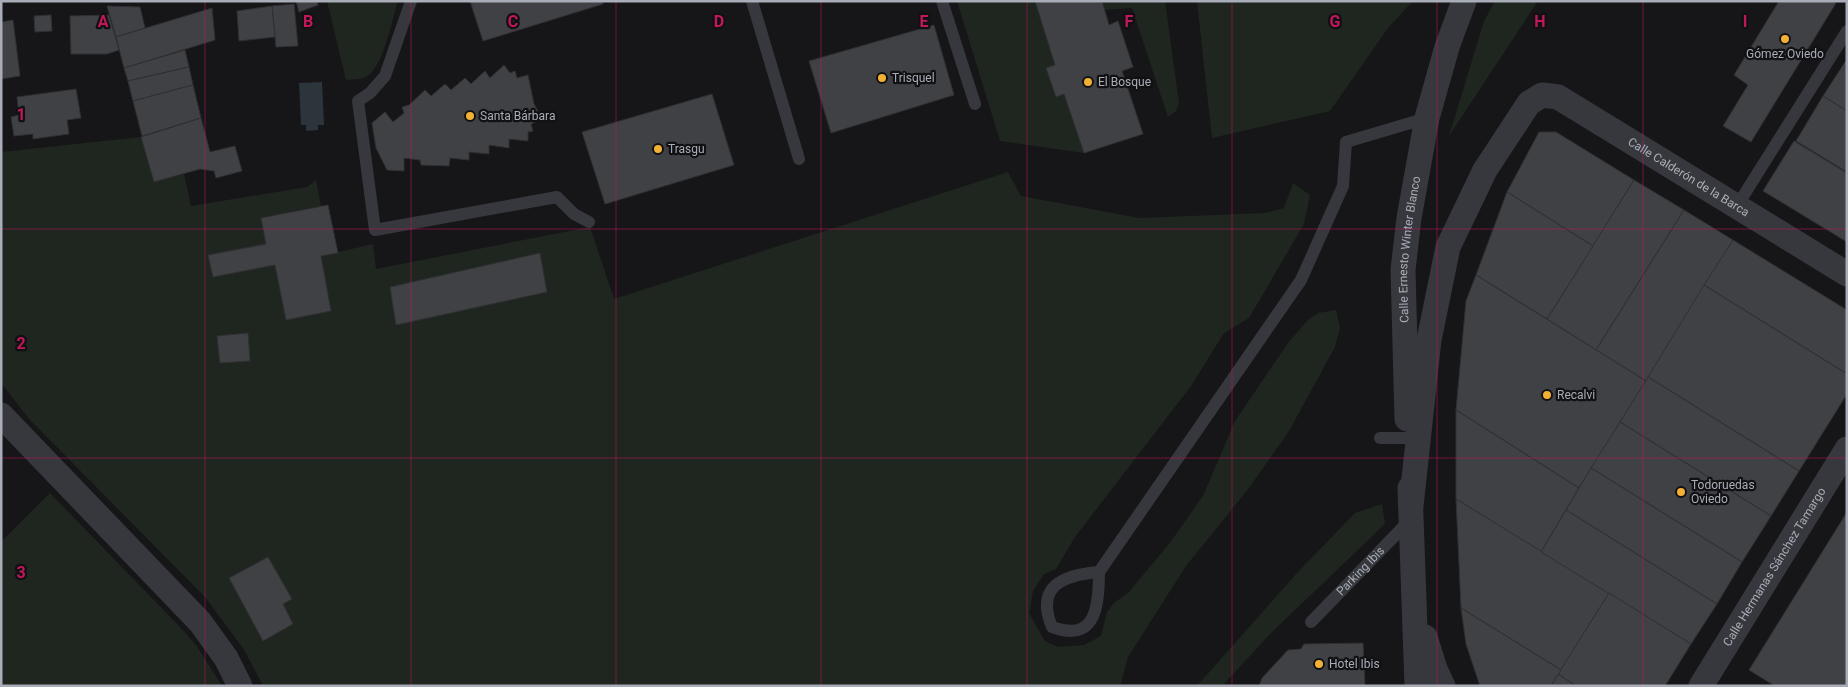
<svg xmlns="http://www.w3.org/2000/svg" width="1848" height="687" viewBox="0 0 1848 687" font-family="Roboto,sans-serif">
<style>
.green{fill:#1e261f}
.water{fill:#2c353c}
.building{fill:#404145;stroke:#303034}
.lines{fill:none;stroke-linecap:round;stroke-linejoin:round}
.lane{stroke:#37383d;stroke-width:12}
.street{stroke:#37383d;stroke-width:25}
.grid{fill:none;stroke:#c2185b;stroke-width:1;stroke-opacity:0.55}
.poi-dot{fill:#f2b134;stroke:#111113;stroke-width:2}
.labels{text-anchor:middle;stroke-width:4.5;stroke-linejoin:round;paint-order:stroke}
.poi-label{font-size:12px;fill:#a8adb8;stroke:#111113;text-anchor:start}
.street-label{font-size:12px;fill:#a8adb8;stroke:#111113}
.grid-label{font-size:16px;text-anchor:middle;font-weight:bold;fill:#c2185b;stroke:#111113;stroke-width:4.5;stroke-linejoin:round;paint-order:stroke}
</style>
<rect width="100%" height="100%" fill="#161618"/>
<g class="green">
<path d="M327,1H398C392,20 384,62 369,75C363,80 354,79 346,80Z"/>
<path d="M957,1H1035L1055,65L1046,68L1056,97L1064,94L1084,153L1000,141Z"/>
<path d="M1102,1H1165L1179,103L1176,111L1168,117L1132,8L1105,10Z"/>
<path d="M1197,1H1413L1388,28L1330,111L1212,138Z"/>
<path d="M1495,1H1538L1449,136L1484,21Z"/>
<path d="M141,137L154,182L184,174L191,206L307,187L316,180L321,206L261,218L275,265L286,320L331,311L321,256L373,244L376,269L590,227L614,299L1008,172L1021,196L1139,218L1265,213L1284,208L1293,183L1310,195L1304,224L1249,318L1224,333L1191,386L1075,537L1056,569L1044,574L1033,591L1029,613L1045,641L1058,647L1084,645L1101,636L1107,612L1114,603L1129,592L1169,544L1203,496L1235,421L1288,343L1308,320L1318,313L1336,310L1340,328L1335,347L1289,431L1249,488L1186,566L1128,657L1120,686H263L245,651L205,597L29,419L1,383V152Z"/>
<path d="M50,493L179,626L196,645L222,686H1V542Z"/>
<path d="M1382,504L1385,524L1273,631L1222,686H1197L1297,573L1355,513Z"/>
</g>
<path class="water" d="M322,82L324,125H318V130L306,131V125H301L299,83Z"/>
<g class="building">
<path d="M296,1H317L318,5L299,12Z"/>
<path d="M470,1H602L603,4L483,41Z"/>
<path d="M1035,1H1102L1109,25L1118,21L1133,67L1122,71L1143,134L1084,153L1064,94L1056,97L1046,68L1055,65Z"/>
<path d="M1779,1H1833L1836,3L1751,142L1723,126L1748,85L1734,75Z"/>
<path d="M294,4L298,46L276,47L272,6Z"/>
<path d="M107,6L140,7L145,28L116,37Z"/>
<path d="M272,6L275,37L239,41L237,11Z"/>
<path d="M212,8L215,40L124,68L116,37Z"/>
<path d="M51,15L52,31L35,32L34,16Z"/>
<path d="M109,15L119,50L107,54H71L70,16Z"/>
<path d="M13,20L20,76L1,79V22Z"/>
<path d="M934,25L954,95L831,133L809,61Z"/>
<path d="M185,50L189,67L128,81L124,68Z"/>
<path d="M1847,59V111L1823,96Z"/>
<path d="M504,65L510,73L515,71L517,78L528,75L534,104L542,119L531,124L533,131L528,132V141L509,139V148L489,145V154L469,152V160L450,158L449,166L421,165L420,160L404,158V171L387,170L376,148L372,123L385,112L393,122L404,113L402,107L409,105L425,90L431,96L445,84L451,90L465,78L471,84L485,71L490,78Z"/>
<path d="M189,67L193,85L133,101L128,81Z"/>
<path d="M193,85L201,118L142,136L133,101Z"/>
<path d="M76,89L81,118L67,120L69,134L33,139V134L14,136L11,117L19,115L17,97Z"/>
<path d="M712,94L734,165L605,204L582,132Z"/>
<path d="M1823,96L1847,111V172L1796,141Z"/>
<path d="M201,118L210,152L235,146L242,171L216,178L214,171L200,169L154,182L141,137Z"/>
<path d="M1539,132H1556L1634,180L1593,246L1507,192Z"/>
<path d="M1794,141L1847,173V242L1763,191Z"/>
<path d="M1634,180L1684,210L1596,350L1547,319Z"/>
<path d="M1507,192L1593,246L1547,319L1476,275Z"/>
<path d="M328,205L338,253L321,256L331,311L286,320L275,265L213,277L208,255L266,244L261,218Z"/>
<path d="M1684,210L1733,240L1646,381L1596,350Z"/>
<path d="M1733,240L1847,310V374L1704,285Z"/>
<path d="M540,253L547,292L396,325L390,287Z"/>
<path d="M1476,275L1646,381L1579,488L1456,410L1466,301Z"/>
<path d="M1704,285L1847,374V394L1799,471L1648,377Z"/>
<path d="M248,333L250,361L220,363L217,336Z"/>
<path d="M1648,377L1799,471L1771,516L1620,422Z"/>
<path d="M1456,410L1579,488L1541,552L1456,499Z"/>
<path d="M1620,422L1771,516L1742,562L1591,468Z"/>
<path d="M1591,468L1742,562L1717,604L1566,510Z"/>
<path d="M1456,499L1609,593L1561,670L1461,608Z"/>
<path d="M1566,510L1717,604L1691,644L1541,552Z"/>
<path d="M1847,512V686H1775L1749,670Z"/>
<path d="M268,557L292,599L283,604L293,624L263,641L229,578Z"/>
<path d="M1609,593L1691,644L1665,686H1576L1558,674Z"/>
<path d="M1461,608L1561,670L1551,686H1480L1466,644Z"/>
<path d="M1363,643L1365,686H1259L1262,678L1288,650L1301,649L1304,644Z"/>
<path d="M1558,674L1576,686H1551Z"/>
</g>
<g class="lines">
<g class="lane">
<path d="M411,1L385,76L370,93L358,101L375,230L557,197L574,214L589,222"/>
<path d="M752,1L799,159"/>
<path d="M942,1L975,104"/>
<path d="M1737,206L1847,31"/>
<path d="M1380,438H1408"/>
<path d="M1099,572C1063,575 1035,586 1052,627C1096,643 1099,606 1099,572L1301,280L1343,186L1346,142L1427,118"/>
<path id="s1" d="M1311,622L1411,519"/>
</g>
<g class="street">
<path d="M1,415L200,622L226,658L240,686"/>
<path id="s2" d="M1407,419L1403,270L1409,218L1427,118L1447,47L1464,1"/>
<path d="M1410,488L1417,686"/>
<path id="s3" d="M1411,506L1429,340L1448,247L1485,170L1529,103L1542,95L1558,97L1847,274"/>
<path d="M1425,637L1435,669L1443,686"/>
<path id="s4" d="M1701,686L1847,449"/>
</g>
</g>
<path class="grid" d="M205,1V686M411,1V686M616,1V686M821,1V686M1027,1V686M1232,1V686M1437,1V686M1643,1V686M1,229H1847M1,458H1847"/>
<g class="poi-dot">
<circle cx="1785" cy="39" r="5"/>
<circle cx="882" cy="78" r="5"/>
<circle cx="1088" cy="82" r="5"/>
<circle cx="470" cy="116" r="5"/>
<circle cx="658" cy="149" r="5"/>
<circle cx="1547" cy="395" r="5"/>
<circle cx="1681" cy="492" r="5"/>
<circle cx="1319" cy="664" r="5"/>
</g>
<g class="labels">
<g class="poi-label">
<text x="1785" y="58" text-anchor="middle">Gómez Oviedo</text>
<text x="892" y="82">Trisquel</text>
<text x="1098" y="86">El Bosque</text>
<text x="480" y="120">Santa Bárbara</text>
<text x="668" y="153">Trasgu</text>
<text x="1557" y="399">Recalvi</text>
<text x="1691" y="489">Todoruedas<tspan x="1691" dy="14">Oviedo</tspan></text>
<text x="1329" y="668">Hotel Ibis</text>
</g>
<g class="street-label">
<text dy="4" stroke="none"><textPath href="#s3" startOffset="612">Calle Calderón de la Barca</textPath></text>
<text dy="4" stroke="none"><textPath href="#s2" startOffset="170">Calle Ernesto Winter Blanco</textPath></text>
<text dy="4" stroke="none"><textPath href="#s4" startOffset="140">Calle Hermanas Sánchez Tamargo</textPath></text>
<text dy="4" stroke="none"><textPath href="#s1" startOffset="71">Parking Ibis</textPath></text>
</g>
</g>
<g class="grid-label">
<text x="103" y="27">A</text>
<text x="308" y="27">B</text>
<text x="513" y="27">C</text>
<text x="719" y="27">D</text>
<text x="924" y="27">E</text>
<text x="1129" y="27">F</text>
<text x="1335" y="27">G</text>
<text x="1540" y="27">H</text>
<text x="1745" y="27">I</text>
<text x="21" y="120">1</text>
<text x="21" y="349">2</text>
<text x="21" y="578">3</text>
</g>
<rect width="1848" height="687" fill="none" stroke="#a8adb8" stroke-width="5"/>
</svg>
